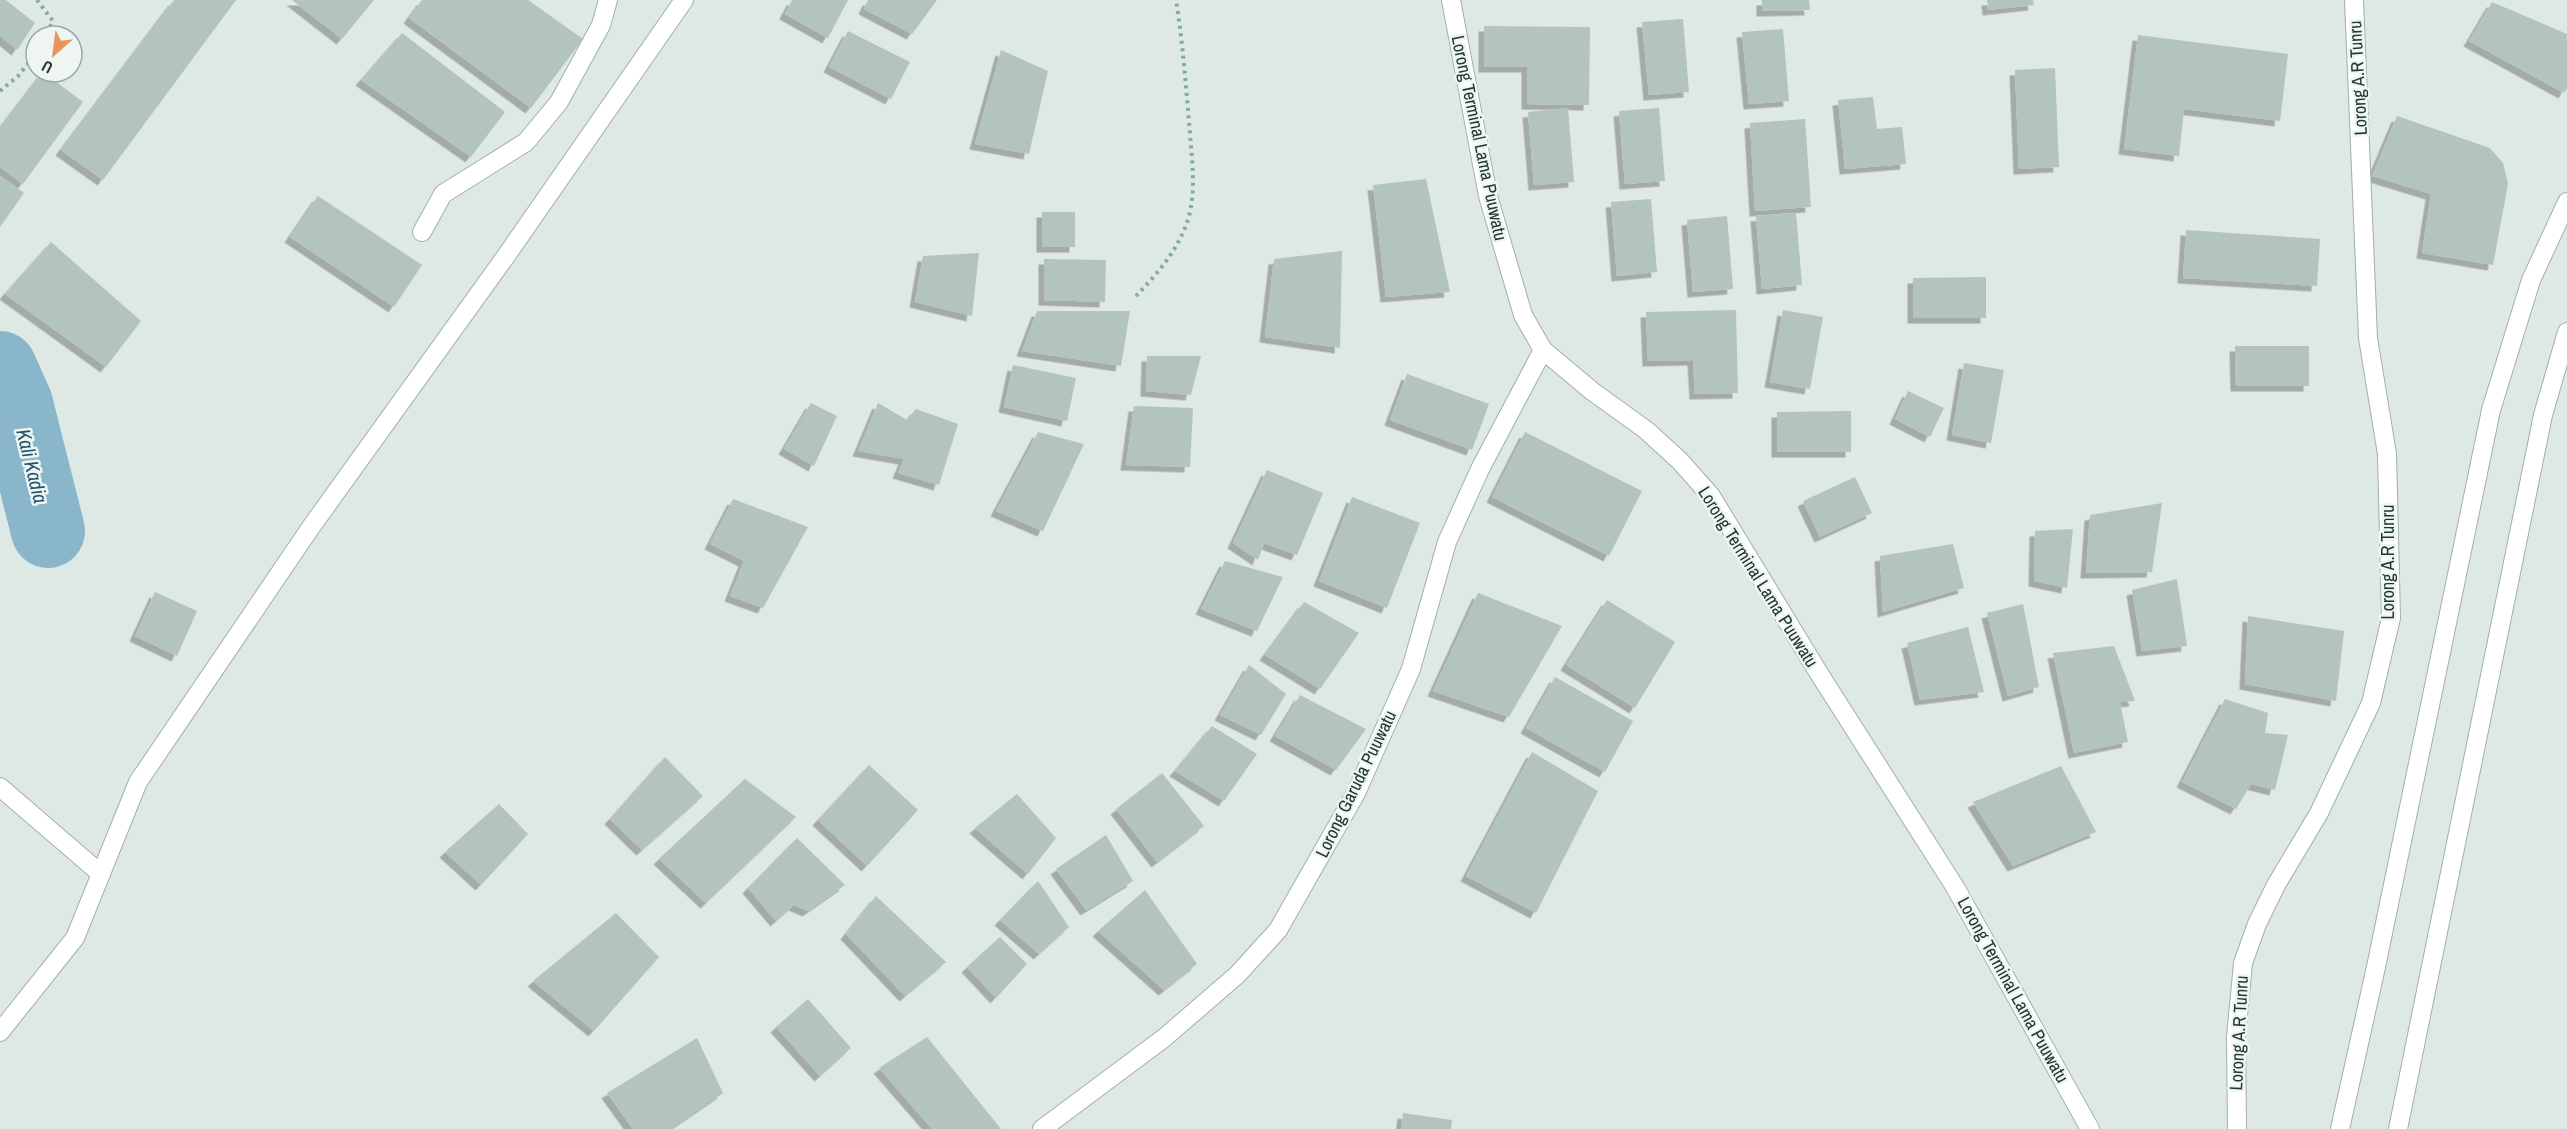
<svg xmlns="http://www.w3.org/2000/svg" width="2567" height="1129" viewBox="0 0 2567 1129" font-family="'Archivo Narrow',sans-serif">
<style>
.lines{fill:none;stroke-linecap:round;stroke-linejoin:round}
.river{stroke:#89b6cb;stroke-width:74}
.building{fill:#b3c3bf;filter:url(#shadow)}
.minor-casing{stroke:#a2afac;stroke-width:20}
.path{stroke:#80aaa3;stroke-width:4;stroke-dasharray:3 4.5;stroke-linecap:butt}
.minor{stroke:#fff;stroke-width:18}
.labels{text-anchor:middle;stroke-width:5;stroke-linejoin:round;paint-order:stroke}
.street-label{font-size:18px;fill:#213734;stroke:#eef5f3}
.water-label{font-size:20px;font-style:italic;fill:#20556d;stroke:#eef5f3}
</style>
<defs>
<filter id="shadow"><feDropShadow dx="-5.5" dy="5.5" stdDeviation="0" flood-color="#0004"/></filter>
</defs>
<rect width="100%" height="100%" fill="#dee8e5"/>
<g class="lines">
<path class="river" d="M0,368L16,404L48,531"/>
</g>
<g class="building">
<path d="M0,0H6L35,23L17,50L0,36Z"/>
<path d="M174,0H236L103,180L61,150Z"/>
<path d="M292,0H374L342,39Z"/>
<path d="M422,0H528L583,39L531,108L409,18Z"/>
<path d="M792,0H848L828,38L785,14Z"/>
<path d="M868,0H937L912,34L864,9Z"/>
<path d="M1762,0H1809L1810,10L1762,11Z"/>
<path d="M1987,0H2033L2034,5L1988,10Z"/>
<path d="M2492,2L2567,34V88L2564,93L2469,41Z"/>
<path d="M1683,19L1689,92L1649,95L1642,22Z"/>
<path d="M1484,26L1590,27L1589,105L1527,104V67H1484Z"/>
<path d="M1783,29L1789,101L1749,104L1742,32Z"/>
<path d="M848,31L910,62L891,99L829,67Z"/>
<path d="M402,33L505,112L471,157L361,80Z"/>
<path d="M2138,35L2288,54L2280,121L2184,109L2179,156L2124,149Z"/>
<path d="M1001,50L1048,71L1029,154L975,144Z"/>
<path d="M2055,68L2059,167L2019,169L2015,70Z"/>
<path d="M43,72L83,102L23,184L0,167V128Z"/>
<path d="M1873,97L1877,129L1902,127L1906,164L1845,169L1838,100Z"/>
<path d="M1568,108L1574,182L1534,185L1528,112Z"/>
<path d="M1659,108L1665,181L1625,184L1619,111Z"/>
<path d="M2397,116L2490,148L2503,163L2508,184L2493,265L2422,253L2431,194L2372,176Z"/>
<path d="M1805,119L1811,207L1755,211L1750,123Z"/>
<path d="M0,176L24,193L0,227Z"/>
<path d="M1426,179L1450,292L1386,297L1373,185Z"/>
<path d="M318,196L422,265L394,307L290,237Z"/>
<path d="M1651,199L1657,272L1617,276L1611,202Z"/>
<rect x="1042" y="212" width="33" height="35"/>
<path d="M1796,213L1802,285L1762,289L1756,216Z"/>
<path d="M1727,216L1733,289L1693,292L1687,220Z"/>
<path d="M2186,230L2320,239L2317,286L2183,278Z"/>
<path d="M51,242L141,321L106,367L5,294Z"/>
<path d="M1342,251L1340,348L1265,337L1274,259Z"/>
<path d="M979,253L972,316L915,302L923,256Z"/>
<path d="M1044,259L1106,260L1105,302L1044,300Z"/>
<path d="M1986,277V318H1913V278Z"/>
<path d="M1736,310L1738,393L1695,394L1693,360L1648,361L1646,312Z"/>
<path d="M1783,310L1823,317L1810,389L1770,382Z"/>
<path d="M1037,311H1130L1121,366L1022,351Z"/>
<path d="M2235,346H2309V386H2236Z"/>
<path d="M1147,356H1201L1191,395L1146,391Z"/>
<path d="M1964,363L2004,370L1991,443L1952,435Z"/>
<path d="M1013,365L1076,378L1067,421L1004,407Z"/>
<path d="M1407,374L1489,404L1472,450L1390,420Z"/>
<path d="M1908,391L1944,408L1930,437L1895,419Z"/>
<path d="M811,403L837,416L814,466L784,449Z"/>
<path d="M878,403L907,420L916,409L958,424L939,485L898,473L904,459L858,451Z"/>
<path d="M1134,406L1193,408L1190,467L1126,465Z"/>
<path d="M1851,411V452H1777V412Z"/>
<path d="M1038,432L1084,444L1043,531L996,511Z"/>
<path d="M1525,432L1642,491L1609,556L1492,497Z"/>
<path d="M1267,470L1323,493L1297,555L1264,543L1258,560L1233,543Z"/>
<path d="M1855,477L1872,513L1820,537L1803,501Z"/>
<path d="M1352,497L1420,523L1387,608L1319,581Z"/>
<path d="M733,499L808,527L763,608L730,596L744,561L710,544Z"/>
<path d="M2162,503L2152,572L2086,573L2090,515Z"/>
<path d="M2073,529L2067,588L2034,581L2035,531Z"/>
<path d="M1953,544L1964,588L1883,612L1880,556Z"/>
<path d="M1225,561L1283,577L1257,631L1201,609Z"/>
<path d="M2177,579L2187,646L2142,651L2132,590Z"/>
<path d="M155,592L197,611L177,656L135,636Z"/>
<path d="M1478,593L1562,626L1509,717L1433,691Z"/>
<path d="M1607,600L1675,642L1635,708L1566,665Z"/>
<path d="M1304,602L1359,633L1320,689L1265,655Z"/>
<path d="M2023,604L2039,687L2008,696L1987,613Z"/>
<path d="M2248,616L2344,631L2336,701L2245,684Z"/>
<path d="M1968,627L1984,692L1920,700L1907,643Z"/>
<path d="M2114,646L2135,701L2120,702L2128,742L2074,753L2053,653Z"/>
<path d="M1249,665L1286,694L1261,735L1220,715Z"/>
<path d="M1555,677L1633,721L1605,772L1526,728Z"/>
<path d="M1300,695L1366,729L1336,770L1275,736Z"/>
<path d="M2225,699L2268,713L2265,733L2288,735L2275,790L2251,784L2236,809L2182,782Z"/>
<path d="M1212,726L1257,754L1224,801L1175,771Z"/>
<path d="M1532,752L1598,791L1536,913L1466,876Z"/>
<path d="M665,757L703,796L642,850L610,819Z"/>
<path d="M869,765L918,810L867,866L818,820Z"/>
<path d="M2061,766L2096,832L2013,866L1973,802Z"/>
<path d="M1162,773L1204,826L1157,862L1116,809Z"/>
<path d="M745,779L796,817L706,903L659,859Z"/>
<path d="M1017,794L1056,838L1028,874L975,828Z"/>
<path d="M499,804L528,834L481,885L445,852Z"/>
<path d="M1106,835L1133,881L1086,910L1056,869Z"/>
<path d="M797,838L845,885L808,911L794,905L776,921L748,888Z"/>
<path d="M1038,881L1069,927L1039,954L1000,920Z"/>
<path d="M1145,890L1197,964L1164,990L1098,931Z"/>
<path d="M876,896L946,962L905,996L846,934Z"/>
<path d="M616,913L659,957L594,1031L533,981Z"/>
<path d="M1000,937L1027,964L996,998L967,967Z"/>
<path d="M808,999L851,1048L820,1076L776,1027Z"/>
<path d="M927,1037L1001,1129H932L879,1068Z"/>
<path d="M697,1038L723,1093L670,1129H633L607,1093Z"/>
<path d="M1403,1113L1452,1120L1451,1129H1401Z"/>
</g>
<g class="lines">
<g class="minor-casing">
<g id="minor">
<path d="M1451,0L1488,196L1523,315L1543,350L1592,391L1646,430L1680,461L1711,496L1820,675L1955,887L2090,1129"/>
<path d="M422,232L443,194L526,142L559,102L601,25L608,0"/>
<path d="M0,787L101,874"/>
<path d="M0,1032L75,938L138,782L311,527L506,256L684,0"/>
<path d="M1042,1129L1164,1038L1237,975L1278,930L1356,793L1411,669L1447,542L1480,469L1543,350"/>
<path d="M2237,1129L2236,1037L2243,963L2257,924L2276,885L2319,813L2371,703L2391,618L2387,454L2368,338L2354,0"/>
<path d="M2340,1129L2376,967L2491,410L2531,280L2567,202"/>
<path d="M2398,1129L2543,415L2567,332"/>
</g>
</g>
<g class="path">
<path d="M37,0L53,21L45,36"/>
<path d="M0,91L18,76L36,54"/>
<path d="M1136,296C1158,273 1180,248 1189,216C1196,189 1192,161 1190,133C1186,88 1183,44 1176,0"/>
</g>
<use href="#minor" class="minor"/>
</g>
<g class="labels">
<g class="street-label">
<text transform="translate(2358 78) rotate(-93)" y="6">Lorong A.R Tunru</text>
<text transform="translate(1479 138) rotate(78)" y="6">Lorong Terminal Lama Puuwatu</text>
<text transform="translate(2388 562) rotate(-90)" y="6">Lorong A.R Tunru</text>
<text transform="translate(1758 577) rotate(58)" y="6">Lorong Terminal Lama Puuwatu</text>
<text transform="translate(1356 784) rotate(-64)" y="6">Lorong Garuda Puuwatu</text>
<text transform="translate(2013 990) rotate(61)" y="6">Lorong Terminal Lama Puuwatu</text>
<text transform="translate(2239 1033) rotate(-87)" y="6">Lorong A.R Tunru</text>
</g>
<g class="water-label">
<text transform="translate(32 466) rotate(76)" y="7">Kali Kadia</text>
</g>
</g>
<g transform="translate(54 54) rotate(208)"><circle r="28" fill="#eef5f3" stroke="#9ca9a7" stroke-width="1.5"/>
<path d="M0-4.5L10 22L0 15L-10 22Z" fill="#e8945d"/>
<text y="-9" font-size="16" font-weight="bold" text-anchor="middle" fill="#213734">U</text>
</g>
</svg>
